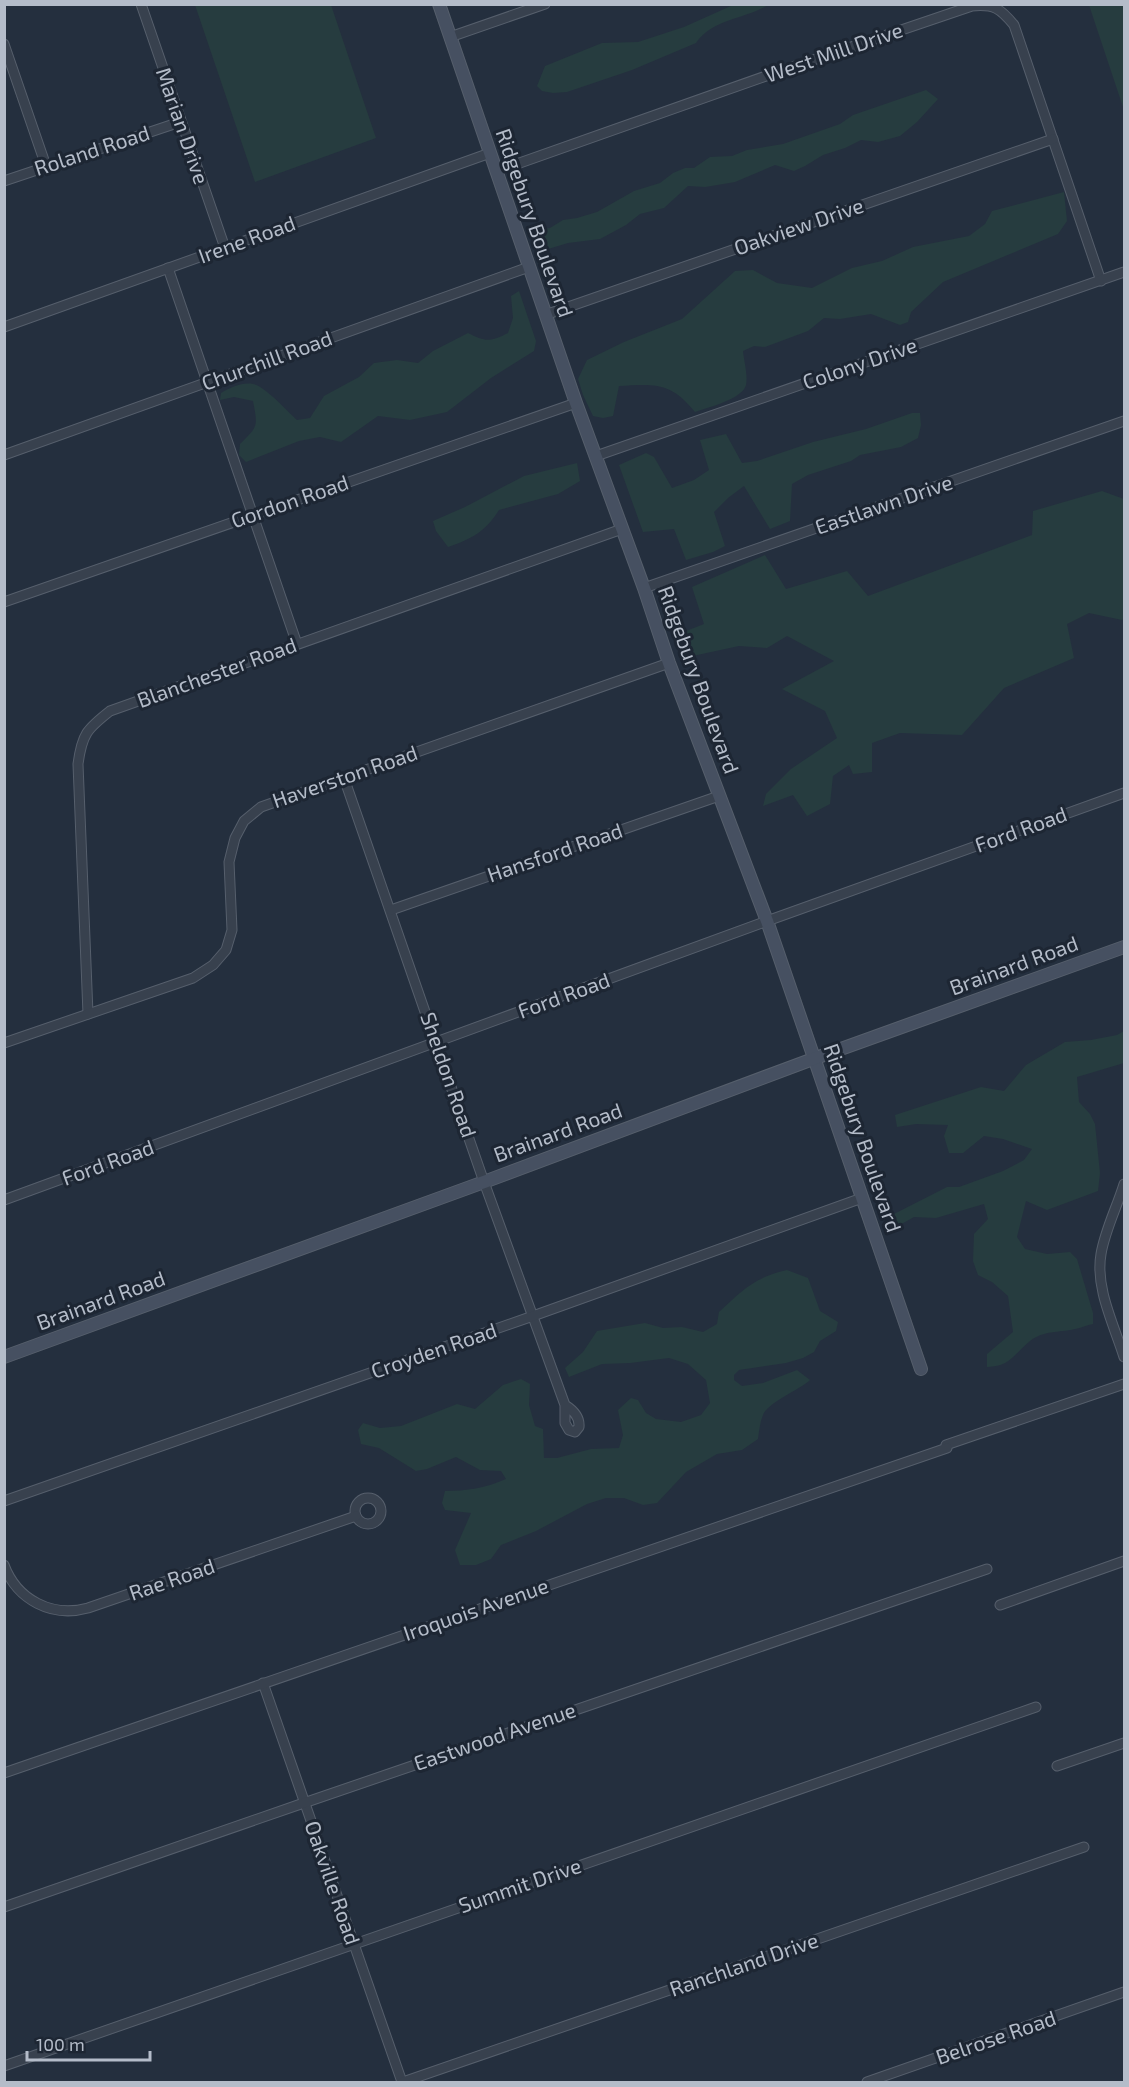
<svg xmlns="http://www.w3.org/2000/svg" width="1129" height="2087" viewBox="0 0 1129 2087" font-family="'Exo 2',sans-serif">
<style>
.green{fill:#263c3f}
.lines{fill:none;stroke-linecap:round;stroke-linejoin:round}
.street-casing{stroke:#565f6c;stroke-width:11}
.secondary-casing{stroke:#565f6c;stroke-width:14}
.street{stroke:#38414e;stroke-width:9}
.secondary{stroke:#465061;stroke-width:12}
.labels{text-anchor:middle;stroke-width:6;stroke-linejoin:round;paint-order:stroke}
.street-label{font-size:21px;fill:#b4bcc9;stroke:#1d2633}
</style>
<rect width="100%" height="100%" fill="#242f3e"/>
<g class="green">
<path d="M195,5H331L376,138L255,182Z"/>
<path d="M733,5H768C746,19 712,19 696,43L632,70L567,92L553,93L542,91L537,86L545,66L602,43L638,42L684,27Z"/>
<path d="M1089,5H1124V110Z"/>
<path d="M926,90L938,99L917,122L900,136L878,142L861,140L845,148L823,155L805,166L794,171L775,165L735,182L705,187L688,186L664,208L640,214L626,225L600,239L568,243L548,249L541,242L537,230L550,228L563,220L577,218L597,212L634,191L660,183L673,173L685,168H694L710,157L732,156L747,150L783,144L840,124L853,115Z"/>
<path d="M1064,192L1067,221L1058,234L943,282L911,312L908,322L900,325L871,314L840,319L824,318L808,331L765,347L754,346L743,351C744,361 748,375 746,385C743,399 706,408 695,412C671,382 655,384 619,386L613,416L603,418L593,416L583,395L578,379L587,360L624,342L682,319L735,271L753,270L777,283L812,288L852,268L882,261L913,247L969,236L985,224L992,211Z"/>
<path d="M519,291L536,341L534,351L491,378L447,412L410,420L378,416L341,442L320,437L299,441L246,462L239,455L240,444C258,426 258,427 253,401L234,397L220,400L221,393C230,388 242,382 253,384C265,386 287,411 297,420L310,418L324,396L359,377L374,363L397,360L418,363L433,351L468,333C485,342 491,342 508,333L513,318L511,296Z"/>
<path d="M912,413H920L921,425L918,438L901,447L860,455L851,461L808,475L792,484L790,521L770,529L744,486L728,498L714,512L725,546L713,552L686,560L674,529L643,532L619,465L646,453L654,457L672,488L694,480L709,470L700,440L726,434L742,463L757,461L813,442L866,429Z"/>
<path d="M577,463L580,481L558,494L499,510C486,531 472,539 448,547L436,531L433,521L465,507L524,476Z"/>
<path d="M1102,491L1124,499V619L1122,620L1089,613L1067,624L1074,658L1004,688L962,735L900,733L872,743V772L853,774L849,765L833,776L830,804L807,816L793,795L763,806L766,794L791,769L837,738L825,711L782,689L834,661L787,636L767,648L739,646L688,657L681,633L704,624L692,587L765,555L786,589L847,571L868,596L1032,535L1033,511Z"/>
<path d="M1124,1031V1063L1077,1077L1079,1102L1090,1114L1095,1124L1100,1173L1098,1191L1047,1210L1026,1201L1017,1237L1025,1249L1047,1254L1070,1252L1077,1259L1093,1313V1324C1087,1325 1081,1328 1075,1329C1058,1333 1044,1330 1030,1341C1014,1354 1010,1367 987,1367V1354L1013,1332L1008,1296L992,1282L978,1275L973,1261L974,1234L988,1219L984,1204L936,1218L914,1217L898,1226L891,1225L892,1215L947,1187H959L1003,1171L1024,1160L1032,1149L1003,1139L984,1136L963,1153H949L944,1136L948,1125L916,1124L897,1127L895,1115L981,1087L1004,1091L1026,1065L1065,1042L1091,1040L1117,1035Z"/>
<path d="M787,1270L808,1278L820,1311L838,1322L836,1331L820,1341L814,1352L803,1358L786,1363L739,1370L734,1375V1380L742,1386L763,1383L797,1370L810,1380C799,1390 767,1403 763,1415C760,1422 759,1431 758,1439L742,1450L717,1454L686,1472L657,1503L643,1505L624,1498H606L587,1504L536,1531L501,1545L491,1559L476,1565H460L455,1550L471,1513L445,1510L442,1503L445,1491C466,1491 486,1488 506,1479L501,1471L480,1470L456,1457L427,1469L416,1471L379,1448L361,1444L358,1430L363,1423L380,1428L401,1426L457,1404L475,1409L503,1385L521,1379L530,1384L529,1405L535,1426L543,1429L544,1458H557L591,1449L619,1448L623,1435L618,1410L631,1398L638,1400L646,1413L656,1419L681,1422L701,1415L710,1403L706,1380L688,1364L669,1358L630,1363L602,1364L569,1377L565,1368L583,1352L597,1331L645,1323L663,1328L682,1327L703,1332L717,1324L719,1312C743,1290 753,1278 787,1270Z"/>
</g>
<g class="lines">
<g class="street-casing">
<g id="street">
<path d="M141,4L225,248"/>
<path d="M450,37L545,4"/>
<path d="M4,44L46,166"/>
<path d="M497,171L766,76L972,6C994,4 1000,8 1014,25L1101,281"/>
<path d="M4,181L180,122"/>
<path d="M168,268L297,644"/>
<path d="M545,315L1053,139"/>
<path d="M4,327L490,153"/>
<path d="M4,455L529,267"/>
<path d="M596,456L1124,272"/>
<path d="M644,588L1124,421"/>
<path d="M4,602L576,403"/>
<path d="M344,778L484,1182L565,1405V1423L569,1430L575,1432L579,1427C580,1417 573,1410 565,1405"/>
<path d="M391,910L719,796"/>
<path d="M88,1014L78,764C82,734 87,729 110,711L622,529"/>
<path d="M4,1043L193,978L213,965L226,950L232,930L229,862L235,838L244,821L261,807L669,663"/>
<path d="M1124,1184C1117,1207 1105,1230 1101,1254C1095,1288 1114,1325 1124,1357"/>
<path d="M4,1200L767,921L1124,793"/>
<path d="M946,1445L1124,1384"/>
<circle cx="368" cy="1511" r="13"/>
<path d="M4,1501L533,1316L862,1198"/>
<path d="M4,1565C17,1600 52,1618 88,1608L356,1516"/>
<path d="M1000,1605L1124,1561"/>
<path d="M263,1683L402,2082"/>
<path d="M1057,1766L1124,1743"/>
<path d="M4,1773L947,1448"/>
<path d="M4,1907L298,1805L987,1569"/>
<path d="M4,2066L1036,1707"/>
<path d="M403,2082L1084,1847"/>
<path d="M867,2082L1124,1992"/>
</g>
</g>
<g class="secondary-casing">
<g id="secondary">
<path d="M439,4L576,403L644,588L669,663L767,921L921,1369"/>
<path d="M4,1357L484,1182L813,1059L1124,947"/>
</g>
</g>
<use href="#street" class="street"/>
<use href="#secondary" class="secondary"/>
</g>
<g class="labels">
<g class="street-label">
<text transform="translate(834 53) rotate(-19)" y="7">West Mill Drive</text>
<text transform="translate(182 126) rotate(71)" y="7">Marian Drive</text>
<text transform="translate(92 151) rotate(-18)" y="7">Roland Road</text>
<text transform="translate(534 223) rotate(71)" y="7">Ridgebury Boulevard</text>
<text transform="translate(799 227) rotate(-19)" y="7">Oakview Drive</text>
<text transform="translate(247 240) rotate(-20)" y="7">Irene Road</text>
<text transform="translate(267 361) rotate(-20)" y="7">Churchill Road</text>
<text transform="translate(860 364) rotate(-19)" y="7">Colony Drive</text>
<text transform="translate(290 502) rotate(-19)" y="7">Gordon Road</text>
<text transform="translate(884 505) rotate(-19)" y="7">Eastlawn Drive</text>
<text transform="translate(217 673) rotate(-20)" y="7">Blanchester Road</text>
<text transform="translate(698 680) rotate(70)" y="7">Ridgebury Boulevard</text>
<text transform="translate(345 777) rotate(-19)" y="7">Haverston Road</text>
<text transform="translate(1021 830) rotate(-20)" y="7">Ford Road</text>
<text transform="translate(555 853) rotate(-19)" y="7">Hansford Road</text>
<text transform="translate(1014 966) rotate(-20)" y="7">Brainard Road</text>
<text transform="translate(564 996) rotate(-20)" y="7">Ford Road</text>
<text transform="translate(448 1075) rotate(71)" y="7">Sheldon Road</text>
<text transform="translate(558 1133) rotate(-20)" y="7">Brainard Road</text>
<text transform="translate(862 1138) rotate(71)" y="7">Ridgebury Boulevard</text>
<text transform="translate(108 1163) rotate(-20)" y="7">Ford Road</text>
<text transform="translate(101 1301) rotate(-20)" y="7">Brainard Road</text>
<text transform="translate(434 1351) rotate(-19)" y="7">Croyden Road</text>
<text transform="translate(172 1580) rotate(-19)" y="7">Rae Road</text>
<text transform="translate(476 1610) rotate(-19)" y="7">Iroquois Avenue</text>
<text transform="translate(495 1737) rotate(-19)" y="7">Eastwood Avenue</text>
<text transform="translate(332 1883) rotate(71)" y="7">Oakville Road</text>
<text transform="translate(520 1886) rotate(-19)" y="7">Summit Drive</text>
<text transform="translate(744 1965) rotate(-19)" y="7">Ranchland Drive</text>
<text transform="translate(996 2038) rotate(-19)" y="7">Belrose Road</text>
</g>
</g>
<rect width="1129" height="2087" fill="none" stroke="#b4bcc9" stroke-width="12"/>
<path d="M27 2051v9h123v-9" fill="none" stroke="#b4bcc9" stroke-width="3"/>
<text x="36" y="2051" font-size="18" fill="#b4bcc9" stroke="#1d2633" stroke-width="4.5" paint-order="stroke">100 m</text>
</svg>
